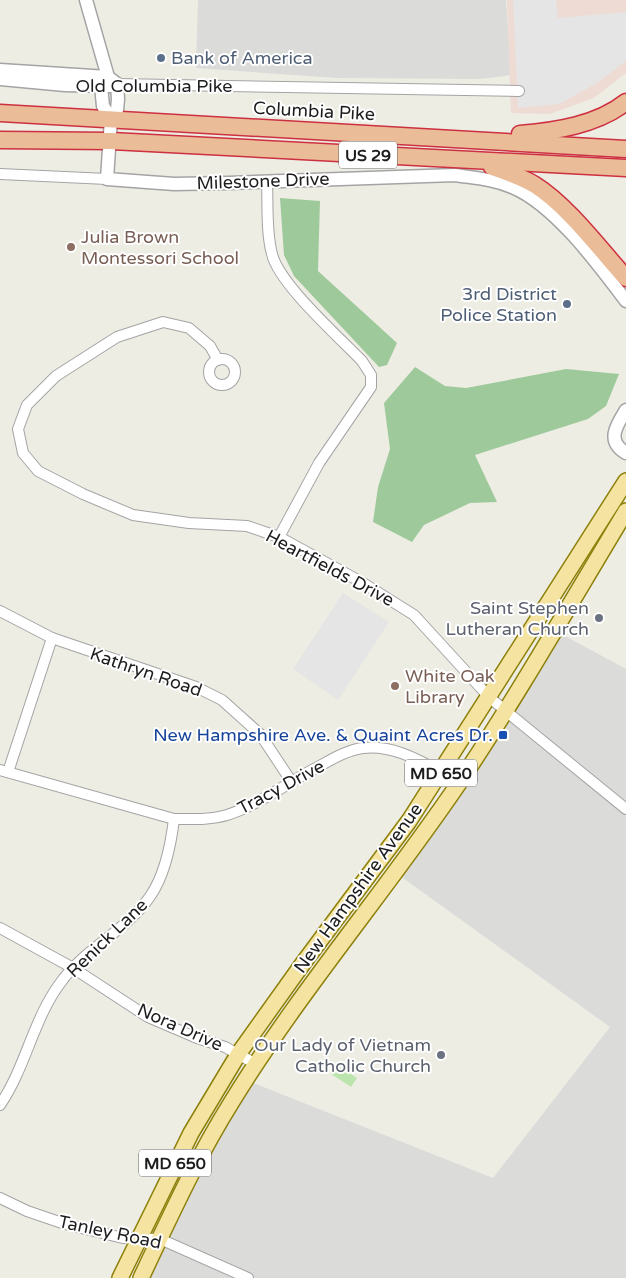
<svg xmlns="http://www.w3.org/2000/svg" width="626" height="1278" viewBox="0 0 626 1278" font-family="'Varela Round',sans-serif">
<style>
.residential{fill:#dbdbda}
.commercial{fill:#eedbd4}
.grass{fill:#bce5ad}
.forest{fill:#9eca9b}
.parking{fill:#e5e5e5}
.lines{fill:none;stroke-linecap:round;stroke-linejoin:round}
.minor-casing{stroke:#a4a4a4;stroke-width:12}
.tertiary-casing{stroke:#a4a4a4;stroke-width:15}
.primary-casing{stroke:#8d800a;stroke-width:18}
.trunk-casing{stroke:#cd3041;stroke-width:19}
.minor{stroke:#fff;stroke-width:10}
.tertiary{stroke:#fff;stroke-width:12}
.primary{stroke:#f5e4a1;stroke-width:15}
.trunk{stroke:#eabc98;stroke-width:16}
.service-dot{fill:#5c6f8a;stroke:#fff;stroke-width:2}
.education-dot{fill:#8d6e63;stroke:#fff;stroke-width:2}
.worship-dot{fill:#6b7280;stroke:#fff;stroke-width:2}
.transit-dot{fill:#1a4fb4;stroke:#fff;stroke-width:2}
.labels{text-anchor:middle;stroke-width:4;stroke-linejoin:round;paint-order:stroke}
.shield{fill:#fff;stroke:#616161;stroke-width:1}
.shield-label{font-size:16px;font-weight:bold;fill:#1d1d1d}
.service-label{font-size:18px;fill:#4e5e75;stroke:#fff;text-anchor:start}
.street-label{font-size:18px;fill:#1d1d1d;stroke:#fff}
.education-label{font-size:18px;fill:#785e54;stroke:#fff;text-anchor:start}
.worship-label{font-size:18px;fill:#5b616d;stroke:#fff;text-anchor:end}
.transit-label{font-size:18px;fill:#164399;stroke:#fff;text-anchor:end}
</style>
<rect width="100%" height="100%" fill="#eeede4"/>
<g class="residential">
<path d="M198,0H506L511,75L480,79L336,78L196,68Z"/>
<path d="M554,630L626,669V1278H141L246,1080L493,1178L610,1027L396,873Z"/>
</g>
<path class="commercial" d="M507,0H626V73L594,98L550,114L511,113Z"/>
<path class="grass" d="M337,1065L357,1078L351,1087L331,1074Z"/>
<g class="forest">
<path d="M280,198L320,201L318,271L397,343L387,365L379,367L294,276L284,255Z"/>
<path d="M415,367L445,386L466,388L566,369L619,374L606,406L588,419L475,455L497,502L470,503L424,525L412,542L373,522L378,487L390,449L384,403Z"/>
</g>
<g class="parking">
<path d="M513,0H556L558,18L626,12V61L597,83L559,104L518,108Z"/>
<path d="M343,593L389,622L338,700L293,669Z"/>
</g>
<g class="lines">
<g class="minor-casing">
<g id="minor">
<path d="M117,84L519,91"/>
<path d="M0,174L107,179"/>
<path d="M267,182C268,205 266,232 272,254C279,284 339,337 362,361L371,375V387L319,463L279,537"/>
<circle cx="222" cy="372" r="13"/>
<path d="M218,360L210,346L189,328L163,322L117,337L56,376L27,405L18,429L23,453L38,471L83,494L133,515L189,523L247,526L279,537L363,583L414,615L490,698L626,809"/>
<path d="M0,611L52,638L196,687L222,700L260,734L291,781"/>
<path d="M0,770L174,819C192,819 210,820 227,815C258,805 286,784 314,769C329,761 346,750 363,748C392,745 417,759 441,772"/>
<path d="M8,772L52,638"/>
<path d="M0,928L73,968L148,1017L197,1038L225,1047L256,1064"/>
<path d="M0,1105C26,1067 33,1019 61,982C85,948 128,930 151,895C165,874 171,844 174,819"/>
<path d="M0,1198L27,1211L65,1224L123,1238L160,1239L248,1278"/>
</g>
</g>
<g class="tertiary-casing">
<g id="tertiary">
<path d="M86,0L108,77L117,84L118,99L117,110L111,119L107,179L174,184L229,183L455,175C475,178 493,179 512,187C554,204 599,265 626,301"/>
<path d="M0,70L108,77"/>
<path d="M0,79L65,85L110,86L117,84"/>
<path d="M101,86L103,106L111,119"/>
<path d="M626,410C616,426 606,441 626,453"/>
</g>
</g>
<g class="primary-casing">
<g id="primary">
<path d="M120,1278L191,1133L239,1053L304,962L409,821L626,481"/>
<path d="M141,1278C169,1219 196,1159 231,1103C299,992 385,892 459,783C518,695 571,602 626,511"/>
</g>
</g>
<g class="trunk-casing">
<g id="trunk">
<path d="M0,113L626,149"/>
<path d="M520,134C556,131 597,125 626,102"/>
<path d="M0,140L111,141L626,168"/>
<path d="M492,167C507,172 522,177 535,185C567,205 600,249 626,278"/>
</g>
</g>
<use href="#minor" class="minor"/>
<use href="#tertiary" class="tertiary"/>
<use href="#primary" class="primary"/>
<use href="#trunk" class="trunk"/>
</g>
<g class="service-dot">
<circle cx="161" cy="58" r="5"/>
<circle cx="567" cy="304" r="5"/>
</g>
<g class="education-dot">
<circle cx="71" cy="247" r="5"/>
<circle cx="395" cy="686" r="5"/>
</g>
<g class="worship-dot">
<circle cx="599" cy="618" r="5"/>
<circle cx="441" cy="1055" r="5"/>
</g>
<rect class="transit-dot" x="498" y="730" width="10" height="10" rx="2.5"/>
<g class="labels">
<g class="shield">
<rect x="339" y="141.5" width="58" height="27" rx="4"/>
<rect x="405" y="759.5" width="72" height="27" rx="4"/>
<rect x="139" y="1149.5" width="72" height="27" rx="4"/>
</g>
<g class="shield-label">
<text x="368" y="161">US 29</text>
<text x="441" y="779">MD 650</text>
<text x="175" y="1169">MD 650</text>
</g>
<g class="service-label">
<text x="171" y="64">Bank of America</text>
<text x="557" y="300" text-anchor="end">3rd District<tspan x="557" dy="21">Police Station</tspan></text>
</g>
<g class="street-label">
<text x="154" y="92">Old Columbia Pike</text>
<text transform="translate(314 111) rotate(3)" y="6">Columbia Pike</text>
<text transform="translate(263 181) rotate(-2)" y="6">Milestone Drive</text>
<text transform="translate(330 568) rotate(28)" y="6">Heartfields Drive</text>
<text transform="translate(146 672) rotate(19)" y="6">Kathryn Road</text>
<text transform="translate(281 787) rotate(-28)" y="6">Tracy Drive</text>
<text transform="translate(358 888) rotate(-54)" y="6">New Hampshire Avenue</text>
<text transform="translate(107 938) rotate(-44)" y="6">Renick Lane</text>
<text transform="translate(180 1027) rotate(24)" y="6">Nora Drive</text>
<text transform="translate(110 1232) rotate(12)" y="6">Tanley Road</text>
</g>
<g class="education-label">
<text x="81" y="243">Julia Brown<tspan x="81" dy="21">Montessori School</tspan></text>
<text x="405" y="682">White Oak<tspan x="405" dy="21">Library</tspan></text>
</g>
<g class="worship-label">
<text x="589" y="614">Saint Stephen<tspan x="589" dy="21">Lutheran Church</tspan></text>
<text x="431" y="1051">Our Lady of Vietnam<tspan x="431" dy="21">Catholic Church</tspan></text>
</g>
<g class="transit-label">
<text x="493" y="741">New Hampshire Ave. &amp; Quaint Acres Dr.</text>
</g>
</g>
</svg>
